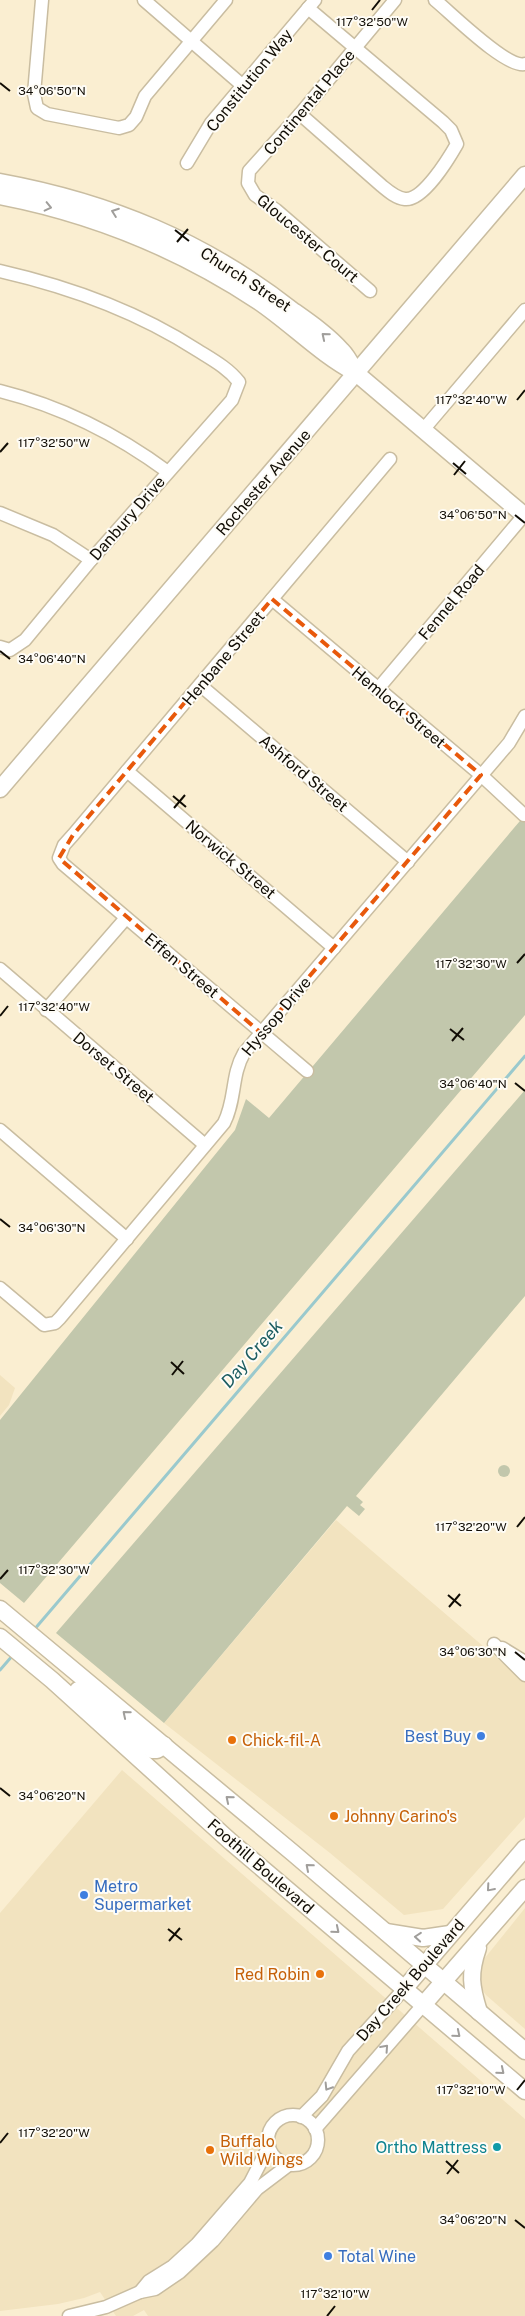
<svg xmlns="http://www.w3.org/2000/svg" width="525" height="2316" viewBox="0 0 525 2316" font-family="'Public Sans',sans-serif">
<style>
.built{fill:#f2e3bf}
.green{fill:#c2c7ac}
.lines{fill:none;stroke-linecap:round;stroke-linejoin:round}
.stream{stroke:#9ac9cd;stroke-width:3}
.minor-casing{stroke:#c9bda1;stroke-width:15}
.major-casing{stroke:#c9bda1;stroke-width:19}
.minor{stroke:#fff;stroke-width:12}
.major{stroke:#fff;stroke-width:16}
.oneway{stroke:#a09e9b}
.marked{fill:none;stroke:#e8590c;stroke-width:4;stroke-dasharray:10 6;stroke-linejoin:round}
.ticks{fill:none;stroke:#110d05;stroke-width:2}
.shop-dot{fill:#3f7fe0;stroke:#fefcf6;stroke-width:2}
.food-dot{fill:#e8710a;stroke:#fefcf6;stroke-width:2}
.culture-dot{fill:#0f9aa8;stroke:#fefcf6;stroke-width:2}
.labels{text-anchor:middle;stroke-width:4;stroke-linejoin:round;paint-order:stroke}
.street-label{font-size:16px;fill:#110d05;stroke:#fefcf6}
.shop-label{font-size:16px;fill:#366cbe;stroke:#fefcf6;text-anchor:start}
.food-label{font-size:16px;fill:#c56008;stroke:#fefcf6;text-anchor:start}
.culture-label{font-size:16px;fill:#0d838f;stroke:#fefcf6;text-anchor:end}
.water-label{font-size:18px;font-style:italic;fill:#1c5d61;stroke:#fefcf6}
.ticks-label{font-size:12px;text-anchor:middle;fill:#110d05;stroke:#fefcf6;stroke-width:4;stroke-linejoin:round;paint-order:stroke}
</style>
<rect width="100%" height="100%" fill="#faeed1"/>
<g class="built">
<path d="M0,1375L15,1388L9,1405L0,1416Z"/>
<path d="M336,1520L525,1682V1817L443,1909L404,1915L330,1853L164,1723Z"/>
<path d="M122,1770L525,2119V2316H148L144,2310L133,2316H116L100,2292L84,2298L58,2304L0,2311V1913Z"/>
<path d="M525,1908V2029L486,1995L480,1987V1964Z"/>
</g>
<g class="green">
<path d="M525,815V1015L24,1603L0,1583V1420L235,1130L246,1099L269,1118Z"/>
<path d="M525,1090V1296L356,1496L363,1502L360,1505L365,1509L359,1516L347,1506L164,1723L56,1633Z"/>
<circle cx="504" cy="1471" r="6"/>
</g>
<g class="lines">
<g class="stream">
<path d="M33,1631L525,1056"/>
<path d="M0,1670L13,1655"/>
</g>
<g class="minor-casing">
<g id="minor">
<path d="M42,0L34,94L37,108L47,114L119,128L129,125L136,117L145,96L226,0"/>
<path d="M144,0L242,85"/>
<path d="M435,0C451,13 507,69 525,64"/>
<path d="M300,114L382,186C388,191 396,198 405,199C423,201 449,158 457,144L451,130L443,122L308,8"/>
<path d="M187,163L211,123L315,0"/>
<path d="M0,271C70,287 137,311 197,350C213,360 228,368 239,382L232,400L91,560L25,640L10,650L0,647"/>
<path d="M370,291L276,210L255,195L248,183L249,171L300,114L395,0"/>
<path d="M0,391C60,406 118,435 168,472"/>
<path d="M423,430L525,310"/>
<path d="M0,513L53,535L91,560"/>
<path d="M272,599L481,775L524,815"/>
<path d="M200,685L408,862"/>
<path d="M377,690L525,514"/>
<path d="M127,771L334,948"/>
<path d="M0,969L205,1145"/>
<path d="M46,1010L126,918"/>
<path d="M307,1071L63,864L59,858L64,845L73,835L390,459"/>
<path d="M0,1130L127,1239"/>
<path d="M0,1288L44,1325L55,1323L60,1318L224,1123C236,1100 231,1075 244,1053L509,743L525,716"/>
<path d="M494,1644L525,1675"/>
<path d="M502,1648L525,1662"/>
<circle cx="293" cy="2140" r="25"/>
<path d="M301,2117L322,2096L348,2051L404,1989"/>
<path d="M315,2129L423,2005"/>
<path d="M140,2292L149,2281L173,2266L197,2244L250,2183L269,2146"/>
<path d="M69,2316L106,2307L140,2292L155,2289L180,2272L213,2241L257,2189L290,2164"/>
</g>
</g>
<g class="major-casing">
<g id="major">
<path d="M0,182C109,202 204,241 292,310C309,322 328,335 342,351C348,357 352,366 356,373"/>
<path d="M0,196C94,214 179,249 258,301C292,324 320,354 356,373L525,516"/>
<path d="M0,789L525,175"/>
<path d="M0,1609L293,1853L525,2051"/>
<path d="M0,1637L52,1680L231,1842L525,2091"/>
<path d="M78,1690L152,1750H157L164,1745"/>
<path d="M386,1932L423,1938L450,1934"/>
<path d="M478,1948C469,1974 471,1986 479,2012"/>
<path d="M404,1989L525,1848"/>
<path d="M423,2005L525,1888"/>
</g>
</g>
<use href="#minor" class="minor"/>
<use href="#major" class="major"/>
</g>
<defs><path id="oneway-chevron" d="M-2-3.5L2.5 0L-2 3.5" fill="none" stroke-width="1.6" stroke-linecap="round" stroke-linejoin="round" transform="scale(1.25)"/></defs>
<g class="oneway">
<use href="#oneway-chevron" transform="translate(48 207) rotate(13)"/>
<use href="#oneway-chevron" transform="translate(115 212) rotate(-160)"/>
<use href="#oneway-chevron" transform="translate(325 336) rotate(-140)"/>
<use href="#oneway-chevron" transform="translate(126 1714) rotate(-140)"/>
<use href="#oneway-chevron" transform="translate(229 1799) rotate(-140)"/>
<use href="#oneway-chevron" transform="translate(309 1867) rotate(-139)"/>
<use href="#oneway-chevron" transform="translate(490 1888) rotate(131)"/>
<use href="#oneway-chevron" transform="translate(336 1930) rotate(40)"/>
<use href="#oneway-chevron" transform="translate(418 1937) rotate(-175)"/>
<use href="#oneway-chevron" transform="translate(457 2034) rotate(40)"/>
<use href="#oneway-chevron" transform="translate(385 2048) rotate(-48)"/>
<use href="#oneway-chevron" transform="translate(501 2071) rotate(40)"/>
<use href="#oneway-chevron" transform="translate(328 2087) rotate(122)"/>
</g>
<path class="marked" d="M272,599L481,775L261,1033L59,858L73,835Z"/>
<path class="ticks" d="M372,10L380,0M0,83L10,91M175,230L189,241M177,242L188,229M517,400L525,390M0,452L8,443M453,463L466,474M454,475L465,461M515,515L525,523M0,651L10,659M173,796L186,807M174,808L185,795M517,963L525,954M0,1016L8,1006M450,1029L464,1040M452,1041L463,1028M515,1083L525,1091M0,1219L10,1227M171,1362L184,1374M172,1375L183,1361M517,1527L525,1517M0,1579L8,1570M448,1595L461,1606M449,1607L460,1594M515,1652L525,1660M0,1788L10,1796M168,1929L182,1940M169,1941L180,1928M517,2090L525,2080M0,2143L8,2133M446,2161L459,2173M447,2174L458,2160M515,2220L525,2228M327,2316L335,2306"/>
<g class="shop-dot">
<circle cx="481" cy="1736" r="5"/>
<circle cx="84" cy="1895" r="5"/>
<circle cx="328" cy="2256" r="5"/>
</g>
<g class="food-dot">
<circle cx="232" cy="1740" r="5"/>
<circle cx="334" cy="1816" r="5"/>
<circle cx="320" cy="1974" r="5"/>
<circle cx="210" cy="2150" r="5"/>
</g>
<circle class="culture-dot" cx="497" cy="2147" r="5"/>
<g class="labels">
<g class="street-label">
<text transform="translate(249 80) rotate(-51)" y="6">Constitution Way</text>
<text transform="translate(309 102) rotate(-50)" y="6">Continental Place</text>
<text transform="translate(308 238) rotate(40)" y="6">Gloucester Court</text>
<text transform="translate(246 279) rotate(33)" y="6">Church Street</text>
<text transform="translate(263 482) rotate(-49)" y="6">Rochester Avenue</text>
<text transform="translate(127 518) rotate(-49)" y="6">Danbury Drive</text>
<text transform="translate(451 602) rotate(-50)" y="6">Fennel Road</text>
<text transform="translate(223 658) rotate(-50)" y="6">Henbane Street</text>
<text transform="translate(399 707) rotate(40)" y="6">Hemlock Street</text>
<text transform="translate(304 773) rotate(40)" y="6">Ashford Street</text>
<text transform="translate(231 859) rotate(40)" y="6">Norwick Street</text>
<text transform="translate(182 965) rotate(40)" y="6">Effen Street</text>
<text transform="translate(276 1016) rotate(-50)" y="6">Hyssop Drive</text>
<text transform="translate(114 1067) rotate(40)" y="6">Dorset Street</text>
<text transform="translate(261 1866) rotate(41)" y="6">Foothill Boulevard</text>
<text transform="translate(410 1980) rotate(-49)" y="6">Day Creek Boulevard</text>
</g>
<g class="shop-label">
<text x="471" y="1742" text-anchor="end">Best Buy</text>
<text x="94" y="1892">Metro<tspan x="94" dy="18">Supermarket</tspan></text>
<text x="338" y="2262">Total Wine</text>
</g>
<g class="food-label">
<text x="242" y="1746">Chick-fil-A</text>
<text x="344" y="1822">Johnny Carino's</text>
<text x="310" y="1980" text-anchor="end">Red Robin</text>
<text x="220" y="2147">Buffalo<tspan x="220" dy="18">Wild Wings</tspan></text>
</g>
<g class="culture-label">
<text x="487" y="2153">Ortho Mattress</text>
</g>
<g class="water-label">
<text transform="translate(252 1354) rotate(-49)" y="6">Day Creek</text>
</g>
</g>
<g class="ticks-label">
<text x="372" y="26">117°32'50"W</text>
<text x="52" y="95">34°06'50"N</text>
<text x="471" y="404">117°32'40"W</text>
<text x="54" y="447">117°32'50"W</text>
<text x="473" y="519">34°06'50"N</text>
<text x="52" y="663">34°06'40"N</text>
<text x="471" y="968">117°32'30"W</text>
<text x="54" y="1011">117°32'40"W</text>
<text x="473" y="1088">34°06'40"N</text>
<text x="52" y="1232">34°06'30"N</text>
<text x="471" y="1531">117°32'20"W</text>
<text x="54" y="1574">117°32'30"W</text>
<text x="473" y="1656">34°06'30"N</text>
<text x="52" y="1800">34°06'20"N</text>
<text x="471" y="2094">117°32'10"W</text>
<text x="54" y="2137">117°32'20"W</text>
<text x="473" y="2224">34°06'20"N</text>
<text x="335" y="2298">117°32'10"W</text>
</g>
</svg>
